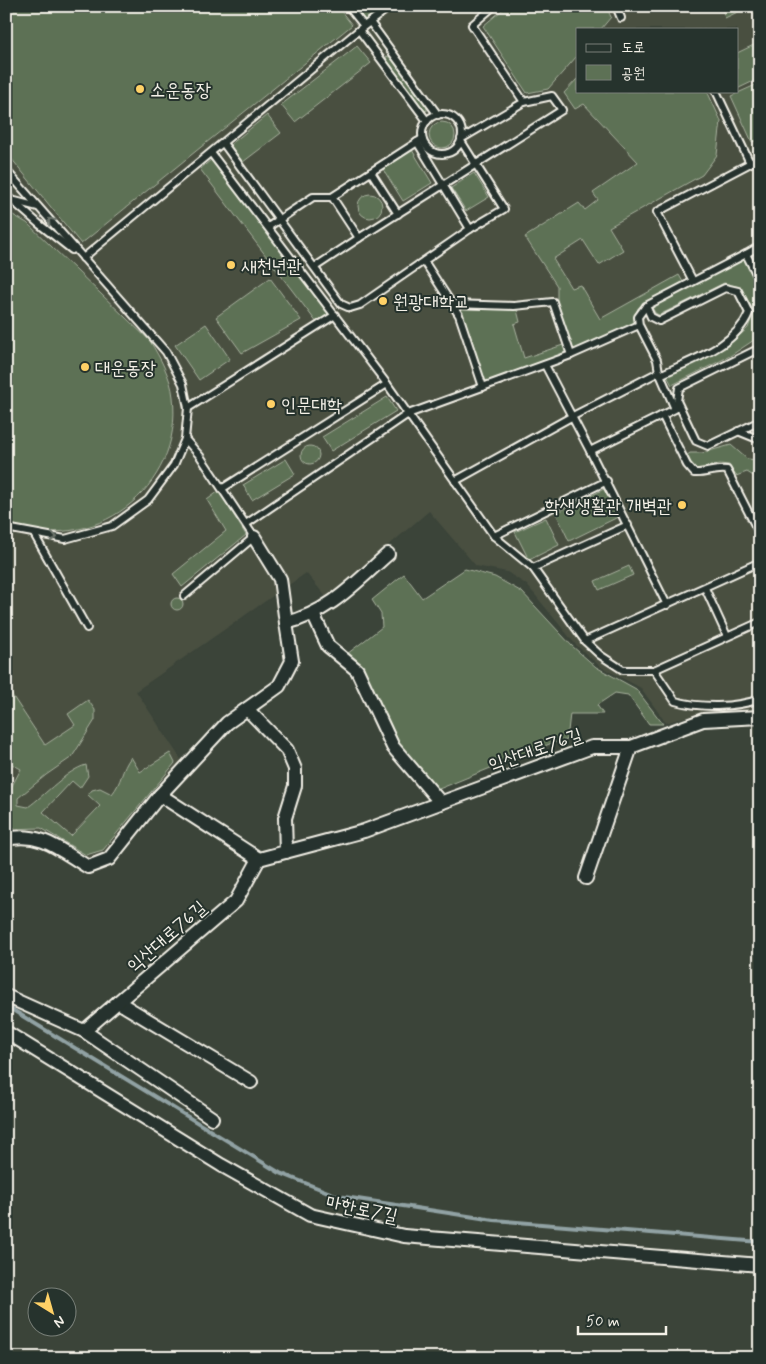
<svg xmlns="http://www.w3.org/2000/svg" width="766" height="1364" viewBox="0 0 766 1364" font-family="Mynerve,'Poor Story',sans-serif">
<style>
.built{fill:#494f41;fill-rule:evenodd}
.green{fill:#5d7155;stroke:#a8b19e}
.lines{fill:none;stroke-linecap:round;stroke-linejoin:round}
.stream{stroke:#91a2a4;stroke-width:4}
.lane-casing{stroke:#f4f1e8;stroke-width:10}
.street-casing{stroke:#f4f1e8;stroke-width:16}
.lane{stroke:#26332d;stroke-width:6}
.street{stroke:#26332d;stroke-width:12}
.oneway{stroke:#6e766e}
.poi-dot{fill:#ffd166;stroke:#26332d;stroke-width:2}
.labels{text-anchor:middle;stroke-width:4;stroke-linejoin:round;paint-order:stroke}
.poi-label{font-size:19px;fill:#f4f1e8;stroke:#26332d;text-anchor:start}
.street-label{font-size:19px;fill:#f4f1e8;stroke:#26332d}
</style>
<rect width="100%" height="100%" fill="#3b4439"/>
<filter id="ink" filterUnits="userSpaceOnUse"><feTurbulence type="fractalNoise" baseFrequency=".02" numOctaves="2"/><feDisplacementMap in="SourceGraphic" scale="10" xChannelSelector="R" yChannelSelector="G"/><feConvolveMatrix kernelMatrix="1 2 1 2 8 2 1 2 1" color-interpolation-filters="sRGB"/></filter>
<g filter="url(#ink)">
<path class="built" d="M6,6H760V711L703,720L685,717L666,723L641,688L601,667L576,645L527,585L507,572L476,566L429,511L327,598L306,573L136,691L182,761L104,854L88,861L40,831L6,835ZM577,29H737V91H577Z"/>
<g class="green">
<path d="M6,6H337L352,25L81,244L6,152Z"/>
<path d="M354,6H385L365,20Z"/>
<path d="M507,6H606L611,17L601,29H577V56L548,89L527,93L483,26Z"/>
<path d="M721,6H750L725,18Z"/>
<path d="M760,42V78L737,89V53Z"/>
<path d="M357,46L371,63L295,122L281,105Z"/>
<path d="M386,56L393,58L427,105V111L421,109L387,63Z"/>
<path d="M577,79V91H707L721,121L717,155L702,175L609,227L623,250L599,265L583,240L553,259L571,288L580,285L600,319L679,275L683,282L638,308L635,316L636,323L573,350L557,301V286L525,237L579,203L585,210L598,200L593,193L638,162L584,104L575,109L564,93Z"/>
<path d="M760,83V139L752,142L731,96Z"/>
<path d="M267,115L281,133L243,162L230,145Z"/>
<circle cx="442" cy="135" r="13"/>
<path d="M412,150L432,183L403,201L383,169Z"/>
<path d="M211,160L329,314L317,323L200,169Z"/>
<path d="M474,173L489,197L466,211L451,188Z"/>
<circle cx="370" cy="206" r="12"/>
<path d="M6,211L27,223L150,341C160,358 171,377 173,397C184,489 92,558 6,522Z"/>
<path d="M744,260L760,292V336L730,356L672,385L667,376L725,348L748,328L754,312L741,287L724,283L659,315L655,313L652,307Z"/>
<path d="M270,278L301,320L242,353L216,317Z"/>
<path d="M458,307L517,310L520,322L514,324L524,358L563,345L566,353L485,382L463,314Z"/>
<path d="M206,324L230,359L199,380L175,345Z"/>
<path d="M387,397L396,411L331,451L322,437Z"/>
<path d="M731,445L747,459L760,460V480L747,472L736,476L729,465L720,464L696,469L689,462L686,456L690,453H702Z"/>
<circle cx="310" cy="455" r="9"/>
<path d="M286,459L295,474L252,500L243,485Z"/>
<path d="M604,489L618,517L569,541L556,513Z"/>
<path d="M219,491L246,535L182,587L173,574L226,531L207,500Z"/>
<path d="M546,518L559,545L529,560L515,532Z"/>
<path d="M629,566L633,575L599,590L595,581Z"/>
<path d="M465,569L495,577L522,592L572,646L596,667L636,689L663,724H649L628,695L615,693L597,705L603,714H570L567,740L552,743L439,789L398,746L363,666L347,654L382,627L381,614L372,600L404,574L422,598Z"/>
<circle cx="177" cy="604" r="6"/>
<path d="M6,686L45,745L75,725L68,714L88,700L95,710V720L72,757L46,775L18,798V805L28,807C45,795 67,770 86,765L88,776L80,788L72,781L43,812L71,836L100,806L88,795L92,790L100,788L112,794C122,782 121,770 131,757L140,772L170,753L175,763L103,850L86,855L41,828L6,829V797L21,769L6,761Z"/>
</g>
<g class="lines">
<path class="stream" d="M6,1006L280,1173L338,1196L494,1220L760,1242"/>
<g class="lane-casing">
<g id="lane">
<path d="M348,6L364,26"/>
<path d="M616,6L621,18"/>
<path d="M370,22L438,115"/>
<path d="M359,30L427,121"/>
<path d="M716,91L750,163"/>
<circle cx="442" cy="134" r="20"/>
<path d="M461,139L524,102L472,25L494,6"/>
<path d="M417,142L470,229"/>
<path d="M223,143L341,304L350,308L360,305L470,229L504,209L461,141"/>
<path d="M211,153L387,384L494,536L533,568L585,641L600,655L623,670H654L760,622"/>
<path d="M6,170L166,352L183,384L188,408L185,439L174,465L148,500L112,526L65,539L6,528"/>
<path d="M371,172L398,214"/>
<path d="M6,195L39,224L72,250"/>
<path d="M332,197L422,139"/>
<path d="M15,201L38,207"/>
<path d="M268,227L313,197H332L359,238L562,110L552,96L524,102"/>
<path d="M760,246L746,254L760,281"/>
<path d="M83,258L359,30L391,6"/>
<path d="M424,261L459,315L483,387"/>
<path d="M315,267L359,238"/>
<path d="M693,281L657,212L760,158"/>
<path d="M452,304L514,306L553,302L571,355"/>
<path d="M646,306L651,317L659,321L725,288L738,291L749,313C735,347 691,360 660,375"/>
<path d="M639,325L638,317L646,306L746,254"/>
<path d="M760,348L679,388L677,401L696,441L708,446L760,421"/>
<path d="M545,365L590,451"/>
<path d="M188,408L335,315"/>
<path d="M662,415L687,465L694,473C706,474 715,468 727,470L760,535"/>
<path d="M738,431L760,440"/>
<path d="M455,481L571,417L659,372L675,409L590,451L667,605"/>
<path d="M223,488L387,384"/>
<path d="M246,524L408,414L571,355L639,325L657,360L659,372"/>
<path d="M34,534L87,628"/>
<path d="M494,536L607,481"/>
<path d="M533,568L628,525"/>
<path d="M705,588L727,636"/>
<path d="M184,596L254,537L200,456L185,439"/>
<path d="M585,641L760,562"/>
<path d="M654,670L675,701C701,708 734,708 760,699"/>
</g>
</g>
<g class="street-casing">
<g id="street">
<path d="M254,537L280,579L286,623"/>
<path d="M313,614L328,646L357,670L393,747L441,803"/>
<path d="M247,709L287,750L295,769V786L285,818L286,852"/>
<path d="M160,795L259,859L364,831L592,747H631L703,720L760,717"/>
<path d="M6,839C41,831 60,850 88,867L109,859L160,795L227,723L279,686L292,661L286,623C330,612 355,583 388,554"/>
<path d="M586,878L631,747"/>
<path d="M6,996L84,1031L212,1118"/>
<path d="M118,1002L251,1082"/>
<path d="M84,1031L236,901L259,859"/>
<path d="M6,1032L221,1165L310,1215L404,1236L760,1265"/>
</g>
</g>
<use href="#lane" class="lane"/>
<use href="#street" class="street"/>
</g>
<defs><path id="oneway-chevron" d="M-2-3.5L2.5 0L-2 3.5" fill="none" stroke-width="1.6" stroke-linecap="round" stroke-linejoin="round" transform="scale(1.25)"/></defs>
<g class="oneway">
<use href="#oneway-chevron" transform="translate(51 221) rotate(-131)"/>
<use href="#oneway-chevron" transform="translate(54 537) rotate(8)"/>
</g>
</g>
<g class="poi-dot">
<circle cx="140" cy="89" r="5"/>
<circle cx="231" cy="265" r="5"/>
<circle cx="383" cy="301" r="5"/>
<circle cx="85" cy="367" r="5"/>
<circle cx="271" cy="404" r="5"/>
<circle cx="682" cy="505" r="5"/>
</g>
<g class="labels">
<g class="poi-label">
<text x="150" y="96">소운동장</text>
<text x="241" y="272">새천년관</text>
<text x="393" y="308">원광대학교</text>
<text x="95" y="374">대운동장</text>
<text x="281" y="411">인문대학</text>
<text x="672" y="512" text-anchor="end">학생생활관 개벽관</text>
</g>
<g class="street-label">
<text transform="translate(535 749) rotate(-19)" y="7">익산대로76길</text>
<text transform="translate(166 936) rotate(-41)" y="7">익산대로76길</text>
<text transform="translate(362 1208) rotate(12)" y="7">마한로7길</text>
</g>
</g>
<rect width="766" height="1364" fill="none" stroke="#26332d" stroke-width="25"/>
<rect x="12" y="12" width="741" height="1339" fill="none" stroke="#f4f1e8" stroke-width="2" filter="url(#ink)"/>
<rect x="576" y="28" width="162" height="65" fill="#26332d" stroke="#787f78"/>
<rect x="586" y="44" width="25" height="8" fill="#26332d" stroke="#787f78"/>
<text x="621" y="52" font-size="15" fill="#f4f1e8">도로</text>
<rect x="586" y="65" width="25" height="15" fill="#5d7155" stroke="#787f78"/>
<text x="621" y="78" font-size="15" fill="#f4f1e8">공원</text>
<g transform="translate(52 1312) rotate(143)"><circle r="24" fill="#26332d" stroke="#787f78"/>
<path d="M0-4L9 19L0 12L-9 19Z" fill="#ffd166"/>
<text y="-8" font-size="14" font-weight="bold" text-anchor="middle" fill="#f4f1e8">N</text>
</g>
<path d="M578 1326v8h88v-8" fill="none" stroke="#f4f1e8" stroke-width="2.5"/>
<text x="586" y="1326" font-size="15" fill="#f4f1e8" stroke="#26332d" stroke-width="4" paint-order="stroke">50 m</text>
</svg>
